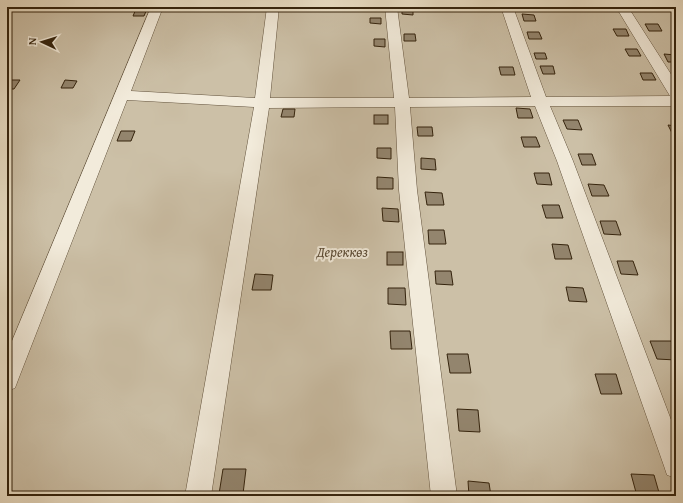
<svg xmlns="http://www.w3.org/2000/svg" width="683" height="503" font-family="'Gentium Book Plus',serif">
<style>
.green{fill:#ccc0a7;stroke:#80725a}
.building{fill:#93856e;stroke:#34230d}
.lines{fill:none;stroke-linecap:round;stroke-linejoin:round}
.street-casing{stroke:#62523c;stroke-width:1}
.street{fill:#f2ebdb;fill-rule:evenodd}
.labels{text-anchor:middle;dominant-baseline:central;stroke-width:4;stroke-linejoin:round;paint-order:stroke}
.park-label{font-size:14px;font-style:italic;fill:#5a4a34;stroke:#f2ebdb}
</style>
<rect width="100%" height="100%" fill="#ebe0c7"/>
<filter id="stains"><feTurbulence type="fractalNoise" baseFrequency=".005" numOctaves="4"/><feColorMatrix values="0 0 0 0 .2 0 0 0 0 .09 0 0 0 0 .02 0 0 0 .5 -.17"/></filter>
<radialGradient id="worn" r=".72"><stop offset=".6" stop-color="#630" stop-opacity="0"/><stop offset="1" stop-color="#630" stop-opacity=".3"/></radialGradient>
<!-- green -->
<rect class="green" x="7" y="7" width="669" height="489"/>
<!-- building -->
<g class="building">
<polygon points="136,9 147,9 144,16 133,16"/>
<polygon points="402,9 413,9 413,15 402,14"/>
<polygon points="522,14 534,15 536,21 524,21"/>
<polygon points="370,18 381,18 381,24 370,23"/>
<polygon points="645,24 658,24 662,31 649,31"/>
<polygon points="613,29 626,29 629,36 617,36"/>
<polygon points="527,32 539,32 542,39 529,39"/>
<polygon points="404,34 415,34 416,41 404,41"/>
<polygon points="374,39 385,39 385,47 374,46"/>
<polygon points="625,49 637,49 641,56 629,56"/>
<polygon points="534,53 545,53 547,59 536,59"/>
<polygon points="664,54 676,55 676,62 668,62"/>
<polygon points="540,66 553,66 555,74 543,74"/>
<polygon points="499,67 513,67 515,75 501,75"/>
<polygon points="640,73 652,73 656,80 643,80"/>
<polygon points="8,80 20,80 14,89 7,89"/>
<polygon points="65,80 77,81 73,88 61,88"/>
<polygon points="516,108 530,109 533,118 518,118"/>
<polygon points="283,109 295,109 294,117 281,117"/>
<rect x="374" y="115" width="14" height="9"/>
<polygon points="563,120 578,120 582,130 567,129"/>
<polygon points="668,125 676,126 676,135 673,135"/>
<polygon points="417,127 432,127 433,136 418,136"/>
<polygon points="121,131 135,131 131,141 117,141"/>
<polygon points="521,137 536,137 540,147 524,147"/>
<polygon points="377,148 391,148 391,159 377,158"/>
<polygon points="578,154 592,154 596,165 582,165"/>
<polygon points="421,158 435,159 436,170 421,169"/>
<polygon points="534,173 549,173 552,185 537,184"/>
<polygon points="377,177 393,178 393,189 377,189"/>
<polygon points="588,184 604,185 609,196 592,196"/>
<polygon points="425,192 442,193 444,205 427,205"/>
<polygon points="542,205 559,205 563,218 546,218"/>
<polygon points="382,208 398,209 399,222 383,221"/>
<polygon points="600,221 616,221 621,235 604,234"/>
<polygon points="428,230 444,230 446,244 429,244"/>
<polygon points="552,244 568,245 572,259 555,259"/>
<rect x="387" y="252" width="16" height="13"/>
<polygon points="617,261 633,261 638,275 621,274"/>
<polygon points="435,271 451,271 453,285 436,284"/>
<polygon points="255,274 273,275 271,290 252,290"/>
<polygon points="566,287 583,288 587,302 569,301"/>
<polygon points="388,288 405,288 406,305 388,304"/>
<polygon points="390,331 410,331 412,349 391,349"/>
<polygon points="650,341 671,341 676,354 676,360 657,359"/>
<polygon points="447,354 468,354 471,373 450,373"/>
<polygon points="595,374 616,374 622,394 601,394"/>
<polygon points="457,409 478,410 480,432 459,431"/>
<polygon points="223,469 246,469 243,494 219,494"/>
<polygon points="631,474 654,475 660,496 637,496"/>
<polygon points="468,481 489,483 491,496 469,496"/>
</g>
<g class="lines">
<defs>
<polygon id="street" points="151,7 163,7 131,91 255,98 267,7 279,7 270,98 394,98 385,7 397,7 409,98 531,97 501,7 513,7 546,97 670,96 616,7 628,7 676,82 676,106 550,106 573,161 676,433 676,478 667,475 664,466 557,161 535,106 410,107 417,190 457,496 431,496 399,190 395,107 269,108 211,496 185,496 254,107 127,100 18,380 15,388 7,391 7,353"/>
</defs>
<!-- street casing -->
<use href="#street" class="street-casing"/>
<!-- street -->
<use href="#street" class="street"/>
</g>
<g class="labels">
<!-- park labels -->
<g class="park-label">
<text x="342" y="252">Дереккөз</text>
</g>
</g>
<!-- margin -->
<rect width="683" height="503" fill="none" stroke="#ebe0c7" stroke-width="24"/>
<rect x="8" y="8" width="667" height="487" fill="none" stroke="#34230d" stroke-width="2"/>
<rect x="12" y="12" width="659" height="479" fill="none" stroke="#34230d"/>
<!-- north arrow -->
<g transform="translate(42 42) rotate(274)" stroke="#f2ebdb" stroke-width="3" paint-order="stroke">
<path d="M0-3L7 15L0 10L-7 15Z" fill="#34230d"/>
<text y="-6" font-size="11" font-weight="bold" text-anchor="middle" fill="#34230d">N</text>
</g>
<rect width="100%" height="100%" filter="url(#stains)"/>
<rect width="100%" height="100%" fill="url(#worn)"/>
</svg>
